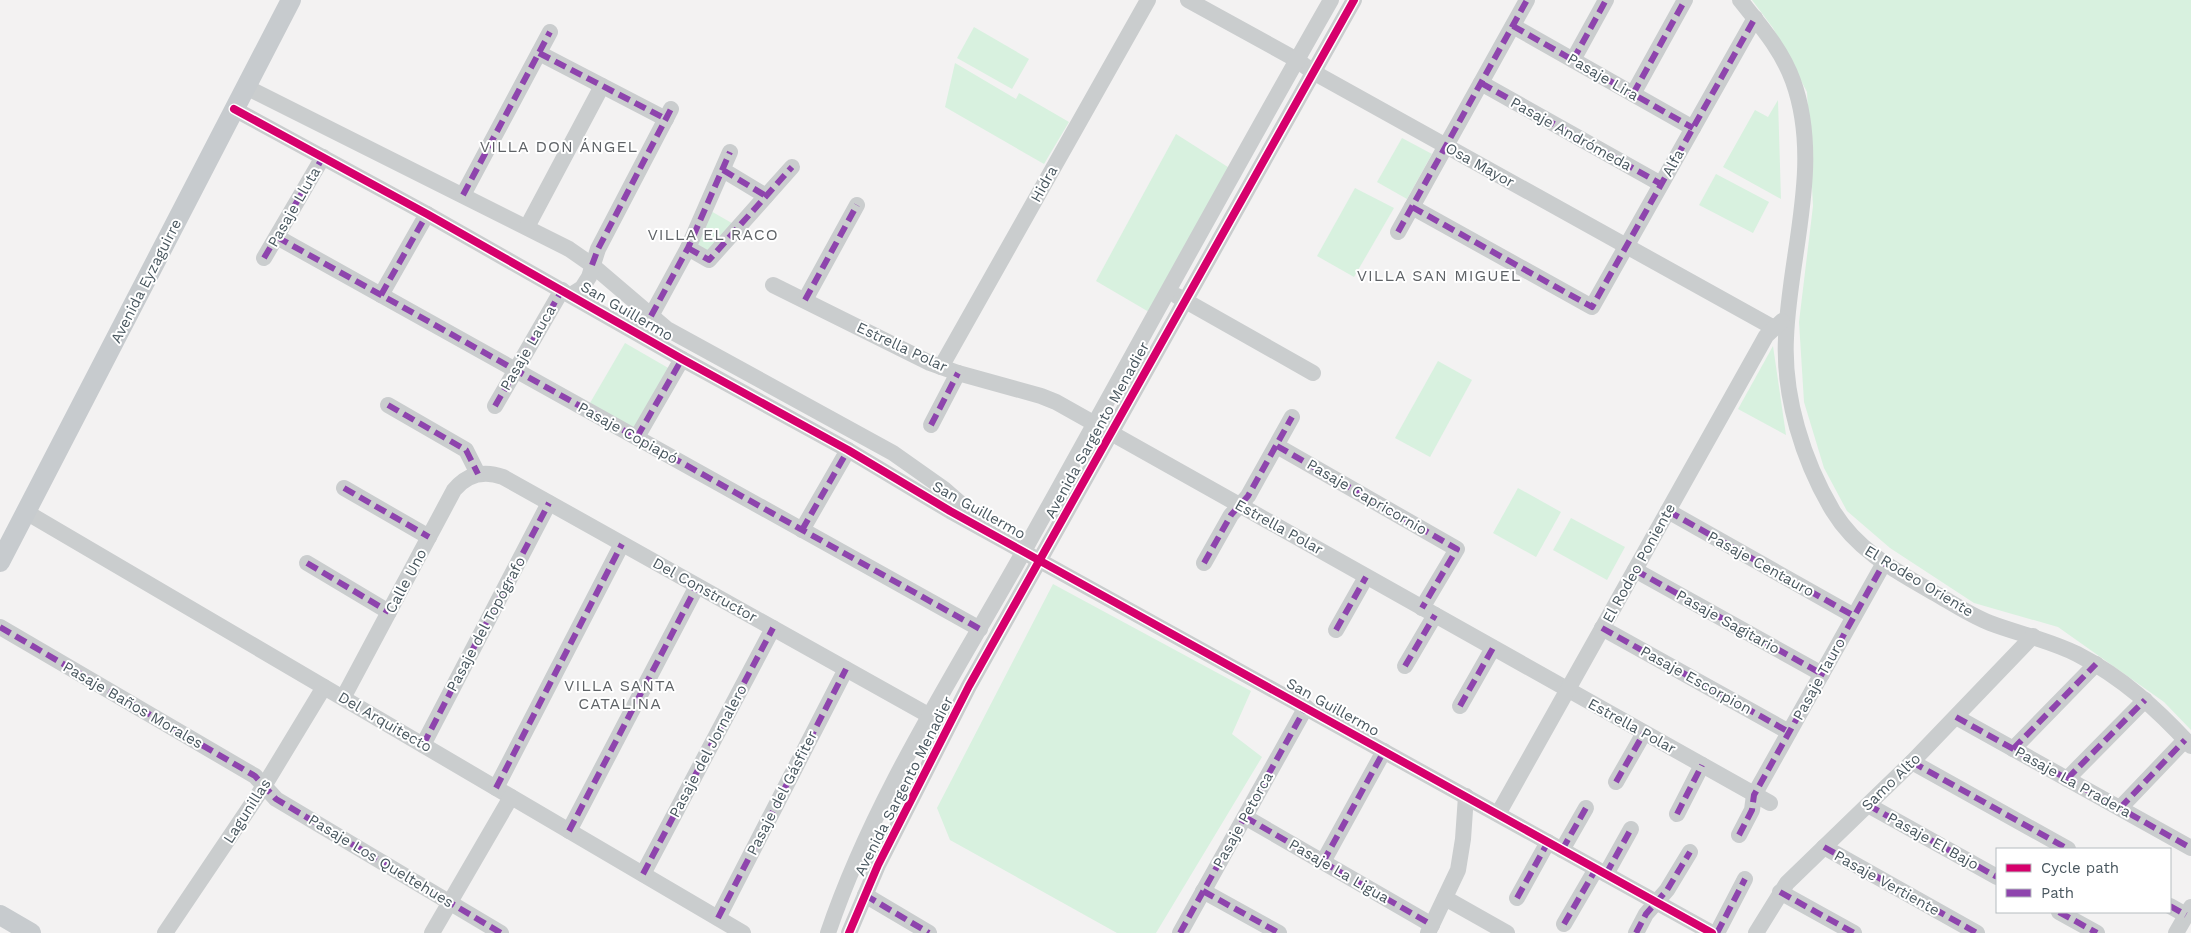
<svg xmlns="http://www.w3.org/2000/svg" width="2191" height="933" font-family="'Work Sans',sans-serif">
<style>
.green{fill:#d8f1df}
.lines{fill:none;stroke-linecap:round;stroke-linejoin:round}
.minor{stroke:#cacdce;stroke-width:16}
.major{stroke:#c7cbce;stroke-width:20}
.quiet{stroke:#8e44ad;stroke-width:6;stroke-dasharray:12 6;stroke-linecap:butt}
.cycleway-casing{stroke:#fff;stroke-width:11}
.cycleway{stroke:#d6006c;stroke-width:8}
.labels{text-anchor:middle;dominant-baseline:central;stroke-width:4;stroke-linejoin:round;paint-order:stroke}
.street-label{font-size:15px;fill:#49575f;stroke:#fff}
.neighbourhood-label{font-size:16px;letter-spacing:1px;fill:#5e6266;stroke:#fff}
</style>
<rect width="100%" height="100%" fill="#f3f2f2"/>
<!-- green -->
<g class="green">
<polygon points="1752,0 2191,0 2191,730 2164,702 2058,627 1974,603 1890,548 1847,511 1824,468 1804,402 1799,322 1813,206 1807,92 1773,28"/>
<polygon points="974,27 1029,59 1012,89 957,58"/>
<polygon points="955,63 1016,99 1019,93 1069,122 1044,164 945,107"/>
<polygon points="1778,100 1781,199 1723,167 1755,110 1768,117"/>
<polygon points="1176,134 1231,169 1149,312 1096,281"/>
<polygon points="1402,138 1432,154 1407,199 1377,182"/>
<polygon points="1716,174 1769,202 1753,233 1699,205"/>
<polygon points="1355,188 1394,208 1354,277 1317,256"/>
<polygon points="709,210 737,226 710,256 692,245"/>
<polygon points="625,343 670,369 634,429 590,403"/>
<polygon points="1773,346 1786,435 1738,409"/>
<polygon points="1438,361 1472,380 1430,457 1395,438"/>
<polygon points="1518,488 1561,512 1536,557 1493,533"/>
<polygon points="1571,518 1625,547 1607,580 1553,550"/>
<polygon points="1053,584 1251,691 1232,734 1262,757 1156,933 1117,933 950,840 937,808"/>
</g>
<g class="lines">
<!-- minor -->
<g class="minor">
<polyline points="1188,0 1297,60 1313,72 1774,328"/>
<path d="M 1740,0 C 1760,25 1782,50 1793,81 C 1823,164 1789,254 1786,338 C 1783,396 1803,461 1833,511 C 1858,552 1898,572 1938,595 C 1955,605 1972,616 1990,623 C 2019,634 2049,640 2077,654 C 2122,677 2158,710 2191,746"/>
<polyline points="1513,26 1693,128"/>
<polyline points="539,53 666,119"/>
<polyline points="1573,60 1606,0"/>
<polyline points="1481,83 1661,184"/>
<polyline points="246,87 569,249 592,265 667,329 893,453 944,489 976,517"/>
<polyline points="1633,94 1685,0"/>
<polyline points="234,109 427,214 682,359 848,450 950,511 1712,933"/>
<polyline points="723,170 766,196"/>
<polyline points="463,195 550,32"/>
<polyline points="1412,207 1592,307 1755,18"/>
<polyline points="527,227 602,86"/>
<polyline points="1398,232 1527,0"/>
<polyline points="277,237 980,629"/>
<polyline points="688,248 709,260 792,167"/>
<polyline points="264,258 323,157"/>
<polyline points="773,285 930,363 958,373 1041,396 1056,402 1770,803"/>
<polyline points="381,295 427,214"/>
<polyline points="571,295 582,288 589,277 598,249 671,109"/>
<polyline points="1177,296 1313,373"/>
<polyline points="805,300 857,205"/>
<polyline points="651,316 688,248 730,152"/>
<polyline points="941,367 1148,0"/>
<polyline points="388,405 466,450 478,474"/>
<polyline points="495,406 562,290"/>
<polyline points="931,425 958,373"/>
<polyline points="637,437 682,359"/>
<polyline points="1277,446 1457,549 1422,608"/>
<polyline points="344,488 429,537"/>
<polyline points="1668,511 1854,616"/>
<polyline points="26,512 743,933"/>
<polyline points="802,530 848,450"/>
<polyline points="307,563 389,612"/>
<polyline points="1204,563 1231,515 1248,496 1292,417"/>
<polyline points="1635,570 1822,674"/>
<polyline points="0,627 255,776 276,799 501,933"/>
<polyline points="1602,628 1789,732"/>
<polyline points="1336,630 1366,577"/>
<polyline points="1405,666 1435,615"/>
<path d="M 343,698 L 454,490 C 467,474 484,470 503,477 L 930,716"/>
<polyline points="1460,706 1493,648"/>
<polyline points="1956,717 2191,848"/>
<polyline points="423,745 549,503"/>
<polyline points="2013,749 2096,664"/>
<polyline points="1912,762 2068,849"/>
<polyline points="2067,779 2145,700"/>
<polyline points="1616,782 1644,733"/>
<polyline points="496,788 622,544"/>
<polyline points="1868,805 1997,877"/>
<polyline points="2120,808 2185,740"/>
<polyline points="1498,814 1761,345 1766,336 1782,321"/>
<polyline points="1677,814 1702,765"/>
<polyline points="1245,817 1432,925"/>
<polyline points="569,831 697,586"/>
<polyline points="1739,835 1752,810 1754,795 1884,563"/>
<polyline points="1824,847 1977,933"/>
<polyline points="1562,850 1586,808"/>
<polyline points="1323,862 1384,751"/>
<polyline points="643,874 773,628"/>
<polyline points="1606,874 1631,829"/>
<polyline points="1203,891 1279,933"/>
<polyline points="1780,892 1854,933"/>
<polyline points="865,895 929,933"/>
<polyline points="1445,898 1507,933"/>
<polyline points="1517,898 1548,842"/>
<polyline points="2170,906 2186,915"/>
<polyline points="2059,912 2097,933"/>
<polyline points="718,918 846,669"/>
<polyline points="1564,924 1596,869"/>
<polyline points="165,933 264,786 324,687"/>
<polyline points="432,933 511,797"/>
<path d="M 828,933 C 874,797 955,674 1025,549 C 1127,366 1227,182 1331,0"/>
<polyline points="849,933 878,865 969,686 1354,0"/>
<polyline points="1180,933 1306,707"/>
<polyline points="1428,933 1458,870 1463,839 1466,796"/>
<polyline points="1636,933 1646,914 1667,890 1690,852"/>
<polyline points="1717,933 1745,879"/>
<polyline points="1756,933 1787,883 1912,762 2033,636"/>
<polyline points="2176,933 2191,907"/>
</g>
<!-- major -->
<g class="major">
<polyline points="0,562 291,0"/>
<polyline points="0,915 31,933"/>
</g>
<!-- quiet -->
<g class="quiet">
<polyline points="1513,26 1693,128"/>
<polyline points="539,53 666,119"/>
<polyline points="1573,60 1606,0"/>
<polyline points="1481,83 1661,184"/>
<polyline points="1633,94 1685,0"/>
<polyline points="723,170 766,196"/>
<polyline points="463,195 550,32"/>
<polyline points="1412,207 1592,307 1755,18"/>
<polyline points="1398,232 1527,0"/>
<polyline points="277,237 980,629"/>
<polyline points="688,248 709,260 792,167"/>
<polyline points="264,258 323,157"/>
<polyline points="592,265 598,249 671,109"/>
<polyline points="381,295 427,214"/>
<polyline points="805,300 857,205"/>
<polyline points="651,316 688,248 730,152"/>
<polyline points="388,405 466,450 478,474"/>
<polyline points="495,406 562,290"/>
<polyline points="931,425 958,373"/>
<polyline points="637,437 682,359"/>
<polyline points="1277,446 1457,549 1422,608"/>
<polyline points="344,488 429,537"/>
<polyline points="1668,511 1854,616"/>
<polyline points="802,530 848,450"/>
<polyline points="307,563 389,612"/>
<polyline points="1204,563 1231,515 1248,496 1292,417"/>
<polyline points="1635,570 1822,674"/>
<polyline points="0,627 255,776 276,799 501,933"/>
<polyline points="1602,628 1789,732"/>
<polyline points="1336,630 1366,577"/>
<polyline points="1405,666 1435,615"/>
<polyline points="1460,706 1493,648"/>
<polyline points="1956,717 2191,848"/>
<polyline points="423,745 549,503"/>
<polyline points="2013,749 2096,664"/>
<polyline points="1912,762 2068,849"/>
<polyline points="2067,779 2145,700"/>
<polyline points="1616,782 1644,733"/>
<polyline points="496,788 622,544"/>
<polyline points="1868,805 1997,877"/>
<polyline points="2120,808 2185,740"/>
<polyline points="1677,814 1702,765"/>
<polyline points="1245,817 1432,925"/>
<polyline points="569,831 697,586"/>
<polyline points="1739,835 1752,810 1754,795 1884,563"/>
<polyline points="1824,847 1977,933"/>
<polyline points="1562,850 1586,808"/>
<polyline points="1323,862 1384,751"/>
<polyline points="643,874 773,628"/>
<polyline points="1606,874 1631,829"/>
<polyline points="1203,891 1279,933"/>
<polyline points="1780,892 1854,933"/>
<polyline points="865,895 929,933"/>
<polyline points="1517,898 1548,842"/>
<polyline points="2170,906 2186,915"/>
<polyline points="2059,912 2097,933"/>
<polyline points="718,918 846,669"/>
<polyline points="1564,924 1596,869"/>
<polyline points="1180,933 1306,707"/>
<polyline points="1636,933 1646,914 1667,890 1690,852"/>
<polyline points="1717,933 1745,879"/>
</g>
<defs>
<g id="cycleway">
<polyline points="234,109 427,214 682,359 848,450 950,511 1712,933"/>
<polyline points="849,933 878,865 969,686 1354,0"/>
</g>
</defs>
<!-- cycleway casing -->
<use href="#cycleway" class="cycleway-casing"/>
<!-- cycleway -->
<use href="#cycleway" class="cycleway"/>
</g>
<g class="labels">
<!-- street labels -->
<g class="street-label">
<text transform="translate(1603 77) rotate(30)">Pasaje Lira</text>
<text transform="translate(1571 134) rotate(29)">Pasaje Andrómeda</text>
<text transform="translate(1673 163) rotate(-61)">Alfa</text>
<text transform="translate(1480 165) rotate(29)">Osa Mayor</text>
<text transform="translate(1044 184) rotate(-61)">Hidra</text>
<text transform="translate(294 207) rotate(-60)">Pasaje Lluta</text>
<text transform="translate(146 281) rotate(-63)">Avenida Eyzaguirre</text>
<text transform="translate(627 311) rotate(30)">San Guillermo</text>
<text transform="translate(902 347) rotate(25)">Estrella Polar</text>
<text transform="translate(528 348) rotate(-60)">Pasaje Lauca</text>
<text transform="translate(1097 430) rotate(-61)">Avenida Sargento Menadier</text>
<text transform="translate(628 433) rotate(29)">Pasaje Copiapó</text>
<text transform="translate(1367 497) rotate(30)">Pasaje Capricornio</text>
<text transform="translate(979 510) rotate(29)">San Guillermo</text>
<text transform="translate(1279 527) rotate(29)">Estrella Polar</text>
<text transform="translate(1639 563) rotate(-61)">El Rodeo Poniente</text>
<text transform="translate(1761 564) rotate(29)">Pasaje Centauro</text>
<text transform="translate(406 581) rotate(-62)">Calle Uno</text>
<text transform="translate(1919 581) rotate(31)">El Rodeo Oriente</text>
<text transform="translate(705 590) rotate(29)">Del Constructor</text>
<text transform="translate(1728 622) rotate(29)">Pasaje Sagitario</text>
<text transform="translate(486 624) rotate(-62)">Pasaje del Topógrafo</text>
<text transform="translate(1819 679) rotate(-61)">Pasaje Tauro</text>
<text transform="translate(1696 680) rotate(29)">Pasaje Escorpion</text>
<text transform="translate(133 705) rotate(30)">Pasaje Baños Morales</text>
<text transform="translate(1333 707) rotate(29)">San Guillermo</text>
<text transform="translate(385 722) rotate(30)">Del Arquitecto</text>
<text transform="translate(1632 726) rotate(29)">Estrella Polar</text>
<text transform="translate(708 751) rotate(-62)">Pasaje del Jornalero</text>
<text transform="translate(1891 782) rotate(-44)">Samo Alto</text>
<text transform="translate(2073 782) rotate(29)">Pasaje La Pradera</text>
<text transform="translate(904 786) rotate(-63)">Avenida Sargento Menadier</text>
<text transform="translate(782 793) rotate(-63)">Pasaje del Gásfiter</text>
<text transform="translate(247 811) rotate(-57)">Lagunillas</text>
<text transform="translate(1243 820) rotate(-61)">Pasaje Petorca</text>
<text transform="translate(1933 841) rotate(29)">Pasaje El Bajo</text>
<text transform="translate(381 861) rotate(31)">Pasaje Los Queltehues</text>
<text transform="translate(1339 871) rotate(30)">Pasaje La Ligua</text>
<text transform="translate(1887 883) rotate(29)">Pasaje Vertiente</text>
</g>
<!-- neighbourhood labels -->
<g class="neighbourhood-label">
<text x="559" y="146">VILLA DON ÁNGEL</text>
<text x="713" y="234">VILLA EL RACO</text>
<text x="1439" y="275">VILLA SAN MIGUEL</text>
<text x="620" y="685">VILLA SANTA<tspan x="620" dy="18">CATALINA</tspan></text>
</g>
</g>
<!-- legend -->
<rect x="1996" y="848" width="175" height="65" fill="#ffffff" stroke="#b6bcbf"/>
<rect x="2006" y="864" width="25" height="8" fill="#d6006c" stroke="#b6bcbf"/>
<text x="2041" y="873" font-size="15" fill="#49575f">Cycle path</text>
<rect x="2006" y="889" width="25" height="8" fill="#8e44ad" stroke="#b6bcbf"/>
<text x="2041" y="898" font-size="15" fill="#49575f">Path</text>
</svg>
